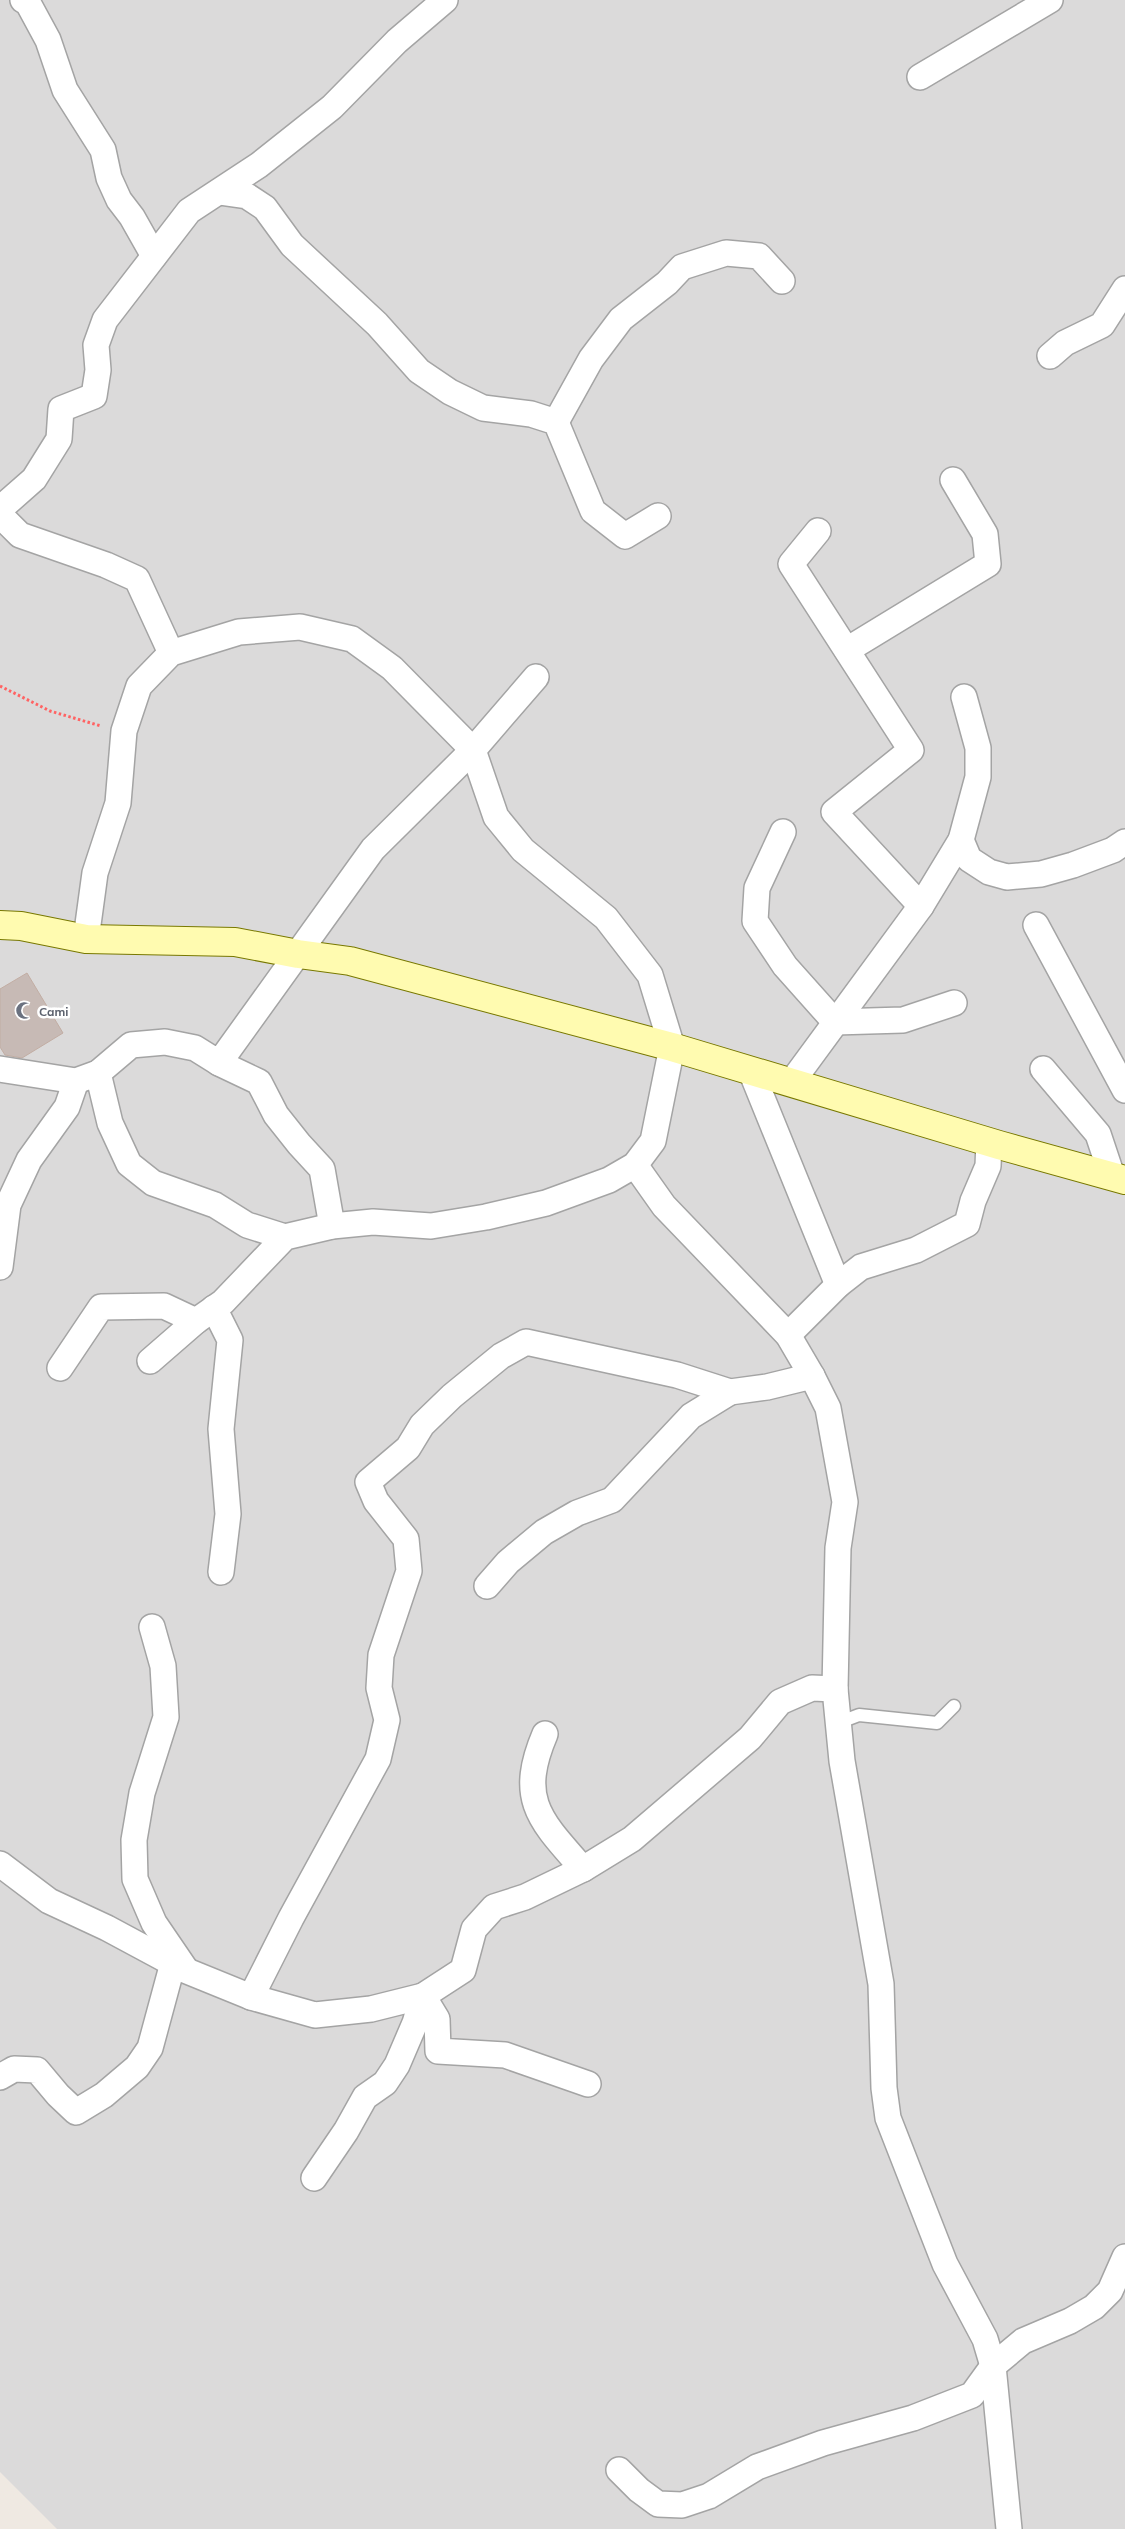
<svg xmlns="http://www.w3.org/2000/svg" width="1125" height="2529" font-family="Mulish,sans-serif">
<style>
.residential{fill:#dbdada}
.building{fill:#c7bab5;stroke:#c2ada3}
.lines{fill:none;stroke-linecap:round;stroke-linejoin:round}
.lane-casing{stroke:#a4a4a4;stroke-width:15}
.street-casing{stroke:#a4a4a4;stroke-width:28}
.secondary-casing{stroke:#787800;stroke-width:30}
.path{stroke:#ff6363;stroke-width:3;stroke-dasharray:2.5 2.5;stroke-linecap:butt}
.lane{stroke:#fff;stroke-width:12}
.street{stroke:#fff;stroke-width:25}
.secondary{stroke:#fffbb0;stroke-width:28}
.labels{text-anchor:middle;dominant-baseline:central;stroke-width:5;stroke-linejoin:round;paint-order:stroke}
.worship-label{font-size:12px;font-weight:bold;fill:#5b616d;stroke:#fff;text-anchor:start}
</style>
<rect width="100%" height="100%" fill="#efe9e2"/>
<!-- residential -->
<polygon class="residential" points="0,0 1125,0 1125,2529 57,2529 0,2472"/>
<!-- building -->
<polygon class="building" points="27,973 63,1033 22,1058 5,1055 0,1047 0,989"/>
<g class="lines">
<defs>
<polyline id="lane" points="838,1723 859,1715 937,1723 954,1706"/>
<g id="street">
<polyline points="23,0 28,3 48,40 65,90 103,150 109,178 119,200 132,217 154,256"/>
<polyline points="920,77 1050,0"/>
<polyline points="219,192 247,196 265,208 292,245 377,324 419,371 450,392 483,408 531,414 556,422 593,511 625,536 658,516"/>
<polyline points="1050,356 1065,343 1102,325 1125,289"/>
<polyline points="556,422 591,359 621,319 667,283 682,267 726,253 759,256 782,281"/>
<polyline points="0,509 34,479 59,439 61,409 94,396 98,370 96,345 105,320 189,211 259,165 332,107 397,41 445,0"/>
<polyline points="0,515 20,535 106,565 137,579 171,653"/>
<polyline points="818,531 791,564 911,750 834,812 921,906"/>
<polyline points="847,650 988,564 985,534 953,480"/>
<polyline points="783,832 757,888 755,921 785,966 835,1022 903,1020 954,1003"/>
<polyline points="961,840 969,859 989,872 1007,877 1041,874 1073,865 1113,850 1125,842"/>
<polyline points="1036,925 1125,1090"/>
<polyline points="86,939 95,873 118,803 124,731 139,686 171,653 239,632 300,627 352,639 392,668 473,750 496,817 523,850 606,918 650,975 672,1047 653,1141 635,1165 609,1180 546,1203 486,1217 431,1226 373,1222 332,1226 285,1237 223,1302 196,1321 150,1361"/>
<polyline points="219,1063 259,1082 276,1115 299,1144 322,1169 332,1226"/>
<polyline points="0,1069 76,1081 98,1073 131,1045 165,1042 195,1048 219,1063 373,849 473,750 536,677"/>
<polyline points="1043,1069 1098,1134 1112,1176"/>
<polyline points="751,1071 838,1285"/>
<polyline points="98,1073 110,1123 129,1164 153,1183 215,1205 247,1225 285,1237"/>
<polyline points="791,1083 921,906 961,840 978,777 978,748 964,697"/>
<polyline points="635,1165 664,1206 788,1335 812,1376 828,1408 845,1502 838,1548 835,1689 842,1761 881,1984 884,2088 888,2118 945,2264 985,2339 993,2366 1009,2529"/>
<polyline points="0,1267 8,1205 29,1160 67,1107 76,1081"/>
<polyline points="214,1308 230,1340 221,1429 228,1514 221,1572"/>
<polyline points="788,1335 838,1285 861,1267 916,1250 967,1224 973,1201 988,1166 989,1142"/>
<polyline points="60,1368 101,1307 164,1306 196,1321"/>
<polyline points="487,1586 508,1562 544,1532 577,1513 612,1500 691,1416 730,1392"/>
<polyline points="152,1627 163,1666 166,1717 142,1793 134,1840 135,1879 154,1923 184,1967"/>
<path d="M 545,1734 C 517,1800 540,1820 583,1869"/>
<polyline points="0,1864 49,1901 107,1928 187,1971 251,1997 315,2015 371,2009 423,1996 463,1970 474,1929 494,1907 525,1897 583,1869 632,1839 750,1738 780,1702 812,1688 835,1689"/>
<polyline points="423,1996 437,2019 438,2051 505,2055 588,2084"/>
<polyline points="251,1997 291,1918 378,1759 387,1720 379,1688 381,1655 409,1571 406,1539 376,1501 368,1482 408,1448 422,1425 452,1396 501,1356 526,1342 677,1375 730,1392 767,1387 812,1376"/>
<polyline points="0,2077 14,2069 37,2070 58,2095 76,2112 104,2095 137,2067 150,2048 173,1963"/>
<polyline points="314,2178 346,2131 365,2097 385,2083 397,2065 415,2023 423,1996"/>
<polyline points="619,2470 639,2490 658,2504 682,2505 709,2496 757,2467 823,2443 913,2418 972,2395 993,2366 1023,2341 1070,2321 1094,2307 1110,2291 1125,2257"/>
</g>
<polyline id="secondary" points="0,925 21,926 86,939 235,942 298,954 350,961 672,1047 999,1145 1125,1180"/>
</defs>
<!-- lane casing -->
<use href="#lane" class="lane-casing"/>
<!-- street casing -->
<use href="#street" class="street-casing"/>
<!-- secondary casing -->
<use href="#secondary" class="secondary-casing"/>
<!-- path -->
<polyline class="path" points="0,686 50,711 101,726"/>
<!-- lane -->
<use href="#lane" class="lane"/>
<!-- street -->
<use href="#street" class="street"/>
<!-- secondary -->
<use href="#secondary" class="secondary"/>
</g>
<!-- icons -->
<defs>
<symbol id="mosque-bare" viewBox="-9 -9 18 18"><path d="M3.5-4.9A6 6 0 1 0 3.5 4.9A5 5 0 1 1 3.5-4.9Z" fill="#6b7280" stroke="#fff" stroke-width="2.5" paint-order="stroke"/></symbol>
</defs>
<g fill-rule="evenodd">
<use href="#mosque-bare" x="12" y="998" width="25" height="25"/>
</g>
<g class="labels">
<!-- worship labels -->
<g class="worship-label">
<text x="39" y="1011">Cami</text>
</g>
</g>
</svg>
